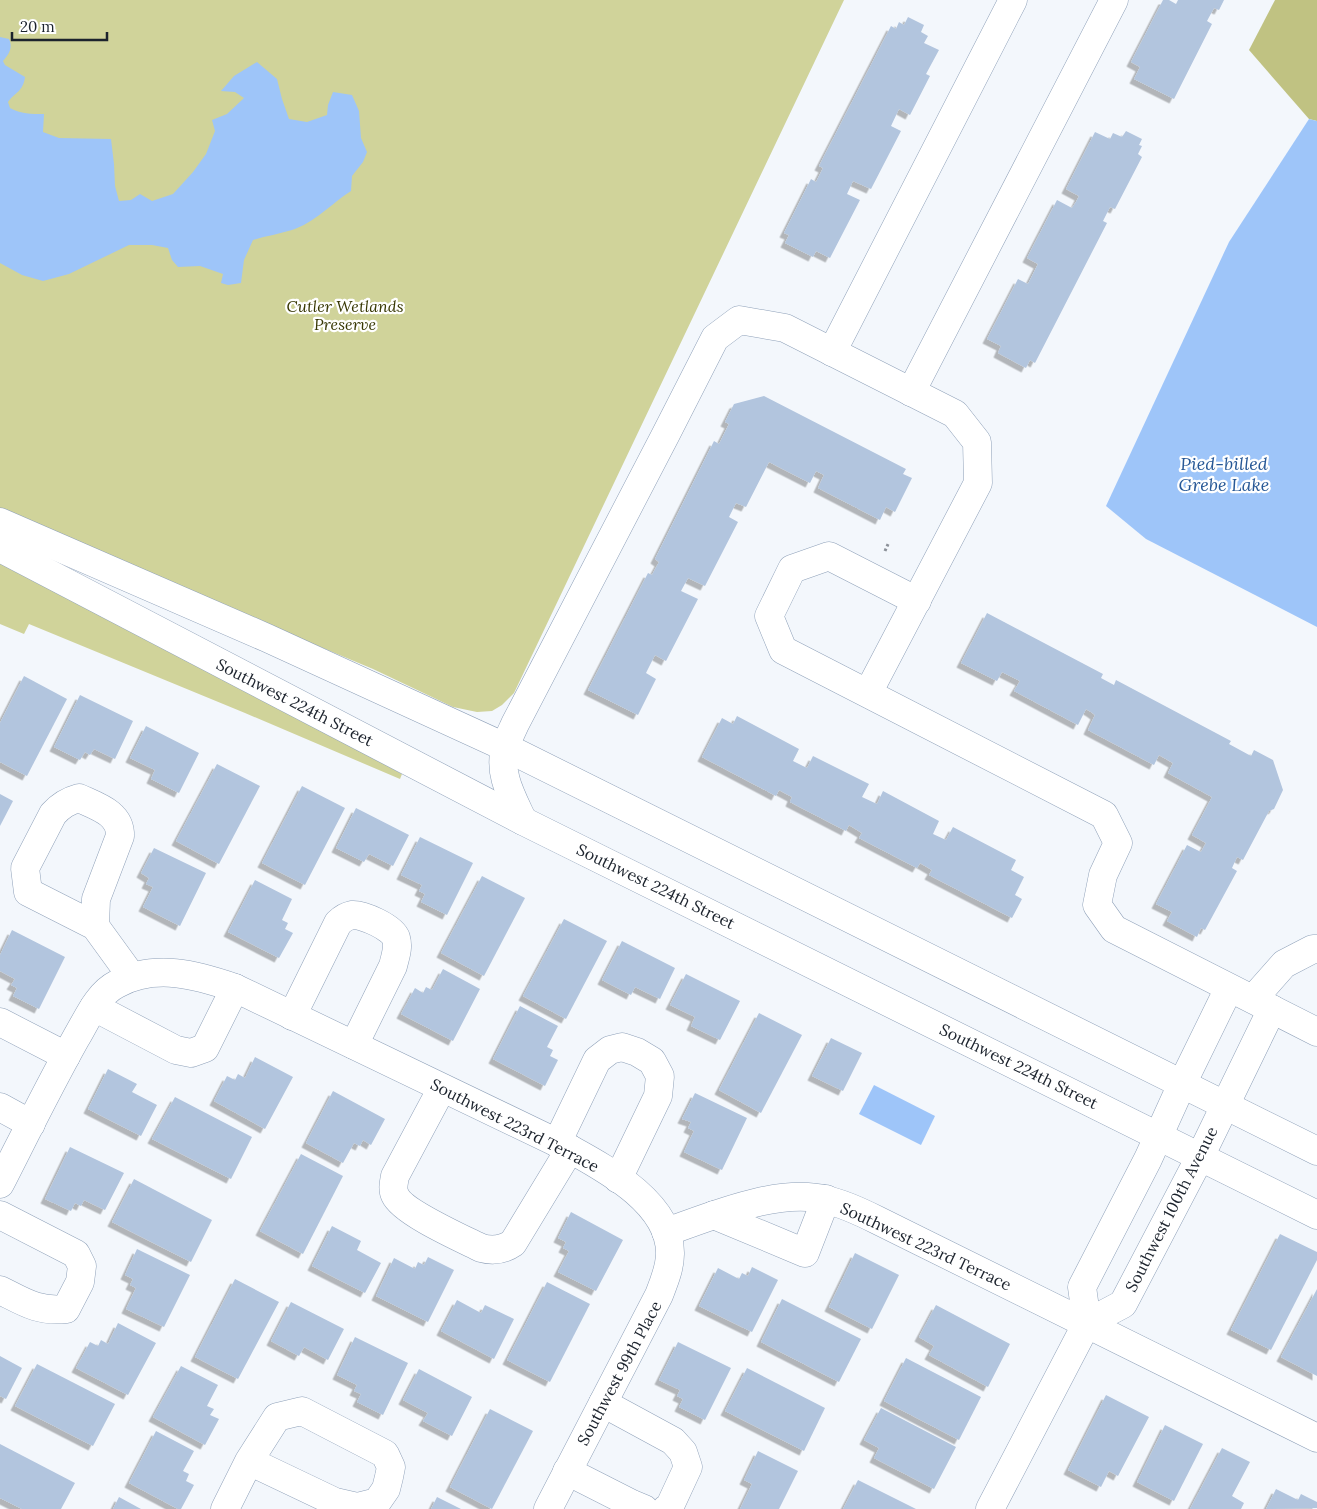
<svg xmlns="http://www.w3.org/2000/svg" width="1317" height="1509" font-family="Lora,serif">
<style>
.green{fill:#d0d39a}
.forest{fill:#c0c282}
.water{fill:#9ec5f9}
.building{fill:#b2c5de;filter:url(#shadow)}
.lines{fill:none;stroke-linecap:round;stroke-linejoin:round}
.minor-casing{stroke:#8fa1b9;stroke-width:29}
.path{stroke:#8c9199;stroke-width:3;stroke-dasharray:2.5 2.5;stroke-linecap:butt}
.minor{stroke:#fff;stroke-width:28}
.labels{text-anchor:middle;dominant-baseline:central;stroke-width:4.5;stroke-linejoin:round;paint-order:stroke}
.park-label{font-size:16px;font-style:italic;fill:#373703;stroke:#fff}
.street-label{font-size:16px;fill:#1c232d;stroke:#fff}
.water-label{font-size:18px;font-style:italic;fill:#275896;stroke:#fff}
</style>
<defs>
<filter id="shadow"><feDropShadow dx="-4.5" dy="4.5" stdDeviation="0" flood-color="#0004"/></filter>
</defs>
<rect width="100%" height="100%" fill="#f3f7fc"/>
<!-- green -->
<g class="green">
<polygon points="0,0 844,0 514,693 502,705 492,711 477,712 453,707 373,669 0,513"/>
<polygon points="0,557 191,656 402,774 400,779 245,713 29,624 24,634 0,624"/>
</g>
<!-- forest -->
<polygon class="forest" points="1275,0 1317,0 1317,121 1309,119 1249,50"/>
<!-- water -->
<g class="water">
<path d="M 0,37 L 9,39 C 13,48 9,54 3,61 L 5,65 L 25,77 C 23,92 15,92 8,102 L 10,108 C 21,114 31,114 44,114 L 43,132 L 59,138 L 111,139 L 114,164 L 115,186 L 119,201 L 131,200 L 140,194 L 152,201 L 173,194 L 193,172 L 206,154 L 215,131 L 212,120 L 227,114 L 244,98 L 235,92 L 221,91 L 234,76 L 257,62 L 277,79 L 282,99 L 289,119 L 307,122 L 327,115 L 328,105 L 333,92 L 352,95 L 359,111 L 361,138 L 367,152 L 363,162 L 352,176 L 351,191 C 331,204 314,223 292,230 C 279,234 266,236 253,240 L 244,260 L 241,283 L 228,285 L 221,283 L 223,274 L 200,266 L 178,267 L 172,260 L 168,248 L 152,245 L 129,245 L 69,274 L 43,281 L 22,275 L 0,263 Z"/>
<polygon points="1309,119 1317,121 1317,627 1146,539 1106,506 1229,242"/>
<polygon points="874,1085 935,1116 921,1145 859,1114"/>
</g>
<!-- building -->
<g class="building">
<polygon points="1163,0 1169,0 1176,4 1178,0 1224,0 1219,10 1214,8 1207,21 1212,24 1174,99 1134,79 1140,67 1131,62"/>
<polygon points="908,17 924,25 921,32 928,36 924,43 939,50 926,74 930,76 910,115 899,109 891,126 901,131 871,189 853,181 847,194 860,200 830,258 816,251 813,257 785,243 789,235 784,233 811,179 816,182 823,168 819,166 891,26 896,29 899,22 904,25"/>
<polygon points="1126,131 1142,139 1139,145 1142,146 1138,154 1142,157 1115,209 1110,207 1103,221 1107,223 1035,363 1030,360 1026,368 998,353 1001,346 987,339 1018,279 1028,284 1038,264 1027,258 1057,200 1072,208 1076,202 1079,196 1066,189 1095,132 1110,139 1113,133 1122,137"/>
<polygon points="764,396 906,469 903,474 912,478 895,512 886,507 880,520 818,488 824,475 816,471 810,483 769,462 746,507 736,503 729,517 738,522 705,586 688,578 681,591 698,599 666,661 655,655 646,673 656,679 638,715 588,690 648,573 652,575 659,562 655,559 714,441 719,444 729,424 725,422 734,404"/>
<polygon points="987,613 1103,674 1101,678 1114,685 1116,680 1231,741 1229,744 1251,756 1254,750 1273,760 1283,790 1274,809 1269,811 1243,860 1237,857 1232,868 1237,871 1205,930 1201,928 1197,937 1167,921 1172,912 1156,904 1187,845 1201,852 1206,843 1192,835 1212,797 1168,773 1173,763 1159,755 1154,765 1088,730 1095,715 1091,712 1086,709 1078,725 1014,691 1020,681 1002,672 997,681 961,663"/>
<polygon points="24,676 67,699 27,776 0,762 0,723"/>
<polygon points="80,695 133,721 115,759 94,749 90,755 85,752 80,760 54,747"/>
<polygon points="737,716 799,749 793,761 807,768 813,756 869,784 862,797 877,804 883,791 939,821 933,834 946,840 953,827 1016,860 1011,870 1024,877 1015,895 1022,899 1012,918 929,875 932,870 920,863 917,868 859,838 862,833 849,825 846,831 790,802 792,797 779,790 776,796 702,757 722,718 733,724"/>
<polygon points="146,726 199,753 179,793 151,779 155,770 130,758"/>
<polygon points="217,764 260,786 219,864 176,841"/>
<polygon points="302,786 345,808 305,885 262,863"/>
<polygon points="0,794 13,801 0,826"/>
<polygon points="356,808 409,835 393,866 369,854 364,862 336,848"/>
<polygon points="420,837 473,863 447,915 421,902 425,894 419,891 422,885 401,875"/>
<polygon points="154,848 206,873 180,926 143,907 153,887 146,884 149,878 141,873"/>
<polygon points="482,876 525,898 484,976 441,953"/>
<polygon points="255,880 292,899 282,920 288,923 285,929 293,933 279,958 228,932"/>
<polygon points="564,919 607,941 566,1019 523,996"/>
<polygon points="12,930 65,957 39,1009 13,996 17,988 11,985 15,979 0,971 0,955"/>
<polygon points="622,941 675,968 660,999 635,987 631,995 602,980"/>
<polygon points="443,969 480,989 453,1041 401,1014 415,988 423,993 426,987 432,990"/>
<polygon points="686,974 740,1001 720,1040 691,1026 695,1017 670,1005"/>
<polygon points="520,1006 558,1026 547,1047 553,1050 550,1056 558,1060 545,1086 493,1059"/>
<polygon points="759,1013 802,1035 761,1113 719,1090"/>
<polygon points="831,1038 862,1053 843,1091 812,1076"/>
<polygon points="255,1057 293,1077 265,1129 214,1101 227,1076 235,1080 238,1074 245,1078"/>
<polygon points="108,1069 137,1084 132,1092 157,1105 141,1136 88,1109"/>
<polygon points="333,1091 385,1119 371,1145 363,1140 360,1146 354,1143 343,1163 306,1143"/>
<polygon points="695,1093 747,1118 722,1170 684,1152 694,1131 688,1128 691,1122 682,1119"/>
<polygon points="175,1097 252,1137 231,1179 152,1139"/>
<polygon points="70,1147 124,1173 105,1210 84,1200 81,1206 75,1203 71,1211 45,1199"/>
<polygon points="301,1154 343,1176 303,1254 260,1231"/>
<polygon points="134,1179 212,1220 191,1262 112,1222"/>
<polygon points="571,1212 623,1240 596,1291 558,1272 569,1251 563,1248 566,1242 558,1238"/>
<polygon points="332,1226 361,1241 357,1250 381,1263 365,1293 312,1266"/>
<polygon points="1280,1234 1317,1252 1317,1260 1271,1350 1231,1330"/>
<polygon points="137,1249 190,1275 164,1327 126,1309 136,1288 130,1285 133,1279 125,1275"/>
<polygon points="855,1253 899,1275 872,1329 829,1307"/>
<polygon points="428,1257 454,1270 428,1322 376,1296 394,1258 415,1269 418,1262 424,1265"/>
<polygon points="752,1267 778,1280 752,1332 699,1306 718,1268 739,1279 742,1273 748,1276"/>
<polygon points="235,1279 279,1302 238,1379 195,1357"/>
<polygon points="547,1282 590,1304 550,1382 507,1360"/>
<polygon points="1317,1289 1317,1376 1281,1357"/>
<polygon points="782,1299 861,1339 839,1382 761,1342"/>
<polygon points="457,1300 481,1313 485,1305 514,1319 494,1359 441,1331"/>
<polygon points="291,1302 344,1329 328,1360 304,1347 299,1356 271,1341"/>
<polygon points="936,1305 1010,1344 988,1387 929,1355 934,1346 919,1337"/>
<polygon points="118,1323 156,1343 128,1395 76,1368 90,1342 98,1346 101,1340 108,1344"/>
<polygon points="355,1337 408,1363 383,1415 357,1402 361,1394 354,1391 357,1385 337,1375"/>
<polygon points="678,1342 731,1368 705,1420 679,1407 683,1399 677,1396 680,1390 659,1380"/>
<polygon points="0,1356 22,1368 6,1399 0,1396"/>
<polygon points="906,1358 981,1397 959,1440 884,1401"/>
<polygon points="37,1364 115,1404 93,1446 15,1406"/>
<polygon points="181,1366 218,1385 207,1406 214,1409 210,1415 219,1419 205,1445 153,1417"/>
<polygon points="747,1368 825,1408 804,1451 725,1411"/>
<polygon points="419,1369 472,1397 452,1436 423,1421 428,1413 403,1400"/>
<polygon points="1106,1395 1149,1417 1118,1476 1109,1471 1101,1487 1068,1470"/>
<polygon points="881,1408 956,1447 934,1489 874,1458 879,1448 864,1440"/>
<polygon points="490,1409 533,1431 492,1509 450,1487"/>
<polygon points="1165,1425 1203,1444 1174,1501 1137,1482"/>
<polygon points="156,1431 194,1451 183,1471 189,1474 186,1481 194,1485 181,1509 178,1509 129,1483"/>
<polygon points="0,1444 75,1483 61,1509 22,1509 0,1498"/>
<polygon points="1222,1448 1250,1462 1232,1496 1244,1503 1241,1509 1190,1509"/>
<polygon points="758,1451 798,1471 779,1509 740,1509 752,1484 744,1480"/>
<polygon points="858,1480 916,1509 843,1509"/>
<polygon points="1276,1489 1298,1500 1301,1494 1317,1502 1317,1508 1266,1509"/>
<polygon points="119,1497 141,1509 113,1509"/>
<polygon points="437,1497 461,1509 431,1509"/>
</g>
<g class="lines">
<defs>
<g id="minor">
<polyline points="832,352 1013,0"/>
<polyline points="911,392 1114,0"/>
<polyline points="0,522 267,638 505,747 1317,1151"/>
<polyline points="0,548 523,821 1317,1215"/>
<polyline points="917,601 829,556 792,569 769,616 783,650 1104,815 1118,843 1103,875 1097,905 1114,929 1317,1032"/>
<path d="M 523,821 C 512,797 497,772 506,746 C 508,738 512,731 515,724 L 666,434 L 715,338 L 739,320 L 785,328 L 955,414 L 977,442 L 978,483 L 868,693"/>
<path d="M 95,926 L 96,899 L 120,836 C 121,813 96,806 79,798 C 68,801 61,805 53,814 L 25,868 L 28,892 L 95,926 L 132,977"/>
<polyline points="1253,999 1284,964 1313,949 1317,949"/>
<polyline points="94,1007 176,1050 191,1053 205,1048 235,988"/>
<path d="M 292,1016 L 338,923 C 342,919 347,916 352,915 C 363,914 393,928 396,938 C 399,948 395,957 393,966 L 354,1045"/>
<polyline points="0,1022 66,1056"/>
<path d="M 442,1088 L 395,1176 C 394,1182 392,1189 395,1195 C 402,1212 463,1239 481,1248 C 492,1251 503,1250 513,1243 L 570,1149"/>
<polyline points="0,1107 31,1124"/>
<polyline points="557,1143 597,1060 610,1050 622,1047 637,1052 652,1061 660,1076 658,1096 618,1179"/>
<path d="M 0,1184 C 25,1135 49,1086 76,1038 C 87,1020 97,994 117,984 C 155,963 197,975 235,988 L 570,1149 C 608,1170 671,1204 670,1254 C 670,1268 664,1282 659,1295 L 548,1509"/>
<path d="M 0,1215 L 76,1254 L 82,1266 L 80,1282 L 66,1309 C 38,1312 24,1302 0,1290"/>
<polyline points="714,1215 805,1253 826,1199"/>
<path d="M 666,1232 C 712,1216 779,1187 827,1200 C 844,1204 861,1212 877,1220 L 1317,1438"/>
<polyline points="1087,1323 1123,1304 1200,1157 1272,1009"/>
<polyline points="603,1403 673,1441 683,1452 688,1467 669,1508 666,1509"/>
<polyline points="567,1471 632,1504 644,1509"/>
<polyline points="225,1509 249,1461 277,1417 302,1411 385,1454 391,1467 389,1477 386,1489 377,1502 357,1507 335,1502 249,1461"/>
<polyline points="990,1509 1087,1323 1082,1287 1148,1159 1182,1084 1229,988"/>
</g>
</defs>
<!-- minor casing -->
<use href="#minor" class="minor-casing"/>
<!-- path -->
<polyline class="path" points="885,551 889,542"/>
<!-- minor -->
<use href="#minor" class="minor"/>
</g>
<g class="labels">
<!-- park labels -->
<g class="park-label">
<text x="345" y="306">Cutler Wetlands<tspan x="345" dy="18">Preserve</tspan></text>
</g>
<!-- street labels -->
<g class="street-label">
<text transform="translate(295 702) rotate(27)">Southwest 224th Street</text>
<text transform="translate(656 886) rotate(26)">Southwest 224th Street</text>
<text transform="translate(1019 1066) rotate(26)">Southwest 224th Street</text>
<text transform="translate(515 1125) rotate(27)">Southwest 223rd Terrace</text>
<text transform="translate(1171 1209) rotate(-63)">Southwest 100th Avenue</text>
<text transform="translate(926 1246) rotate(25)">Southwest 223rd Terrace</text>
<text transform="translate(619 1373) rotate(-62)">Southwest 99th Place</text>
</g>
<!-- water labels -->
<g class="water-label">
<text x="1224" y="463">Pied-billed<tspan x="1224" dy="21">Grebe Lake</tspan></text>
</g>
</g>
<!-- scale -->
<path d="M12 32v8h95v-8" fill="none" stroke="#1c232d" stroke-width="2.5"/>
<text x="20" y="32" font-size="15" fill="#1c232d" stroke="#ffffff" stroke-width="4" paint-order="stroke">20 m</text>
</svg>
